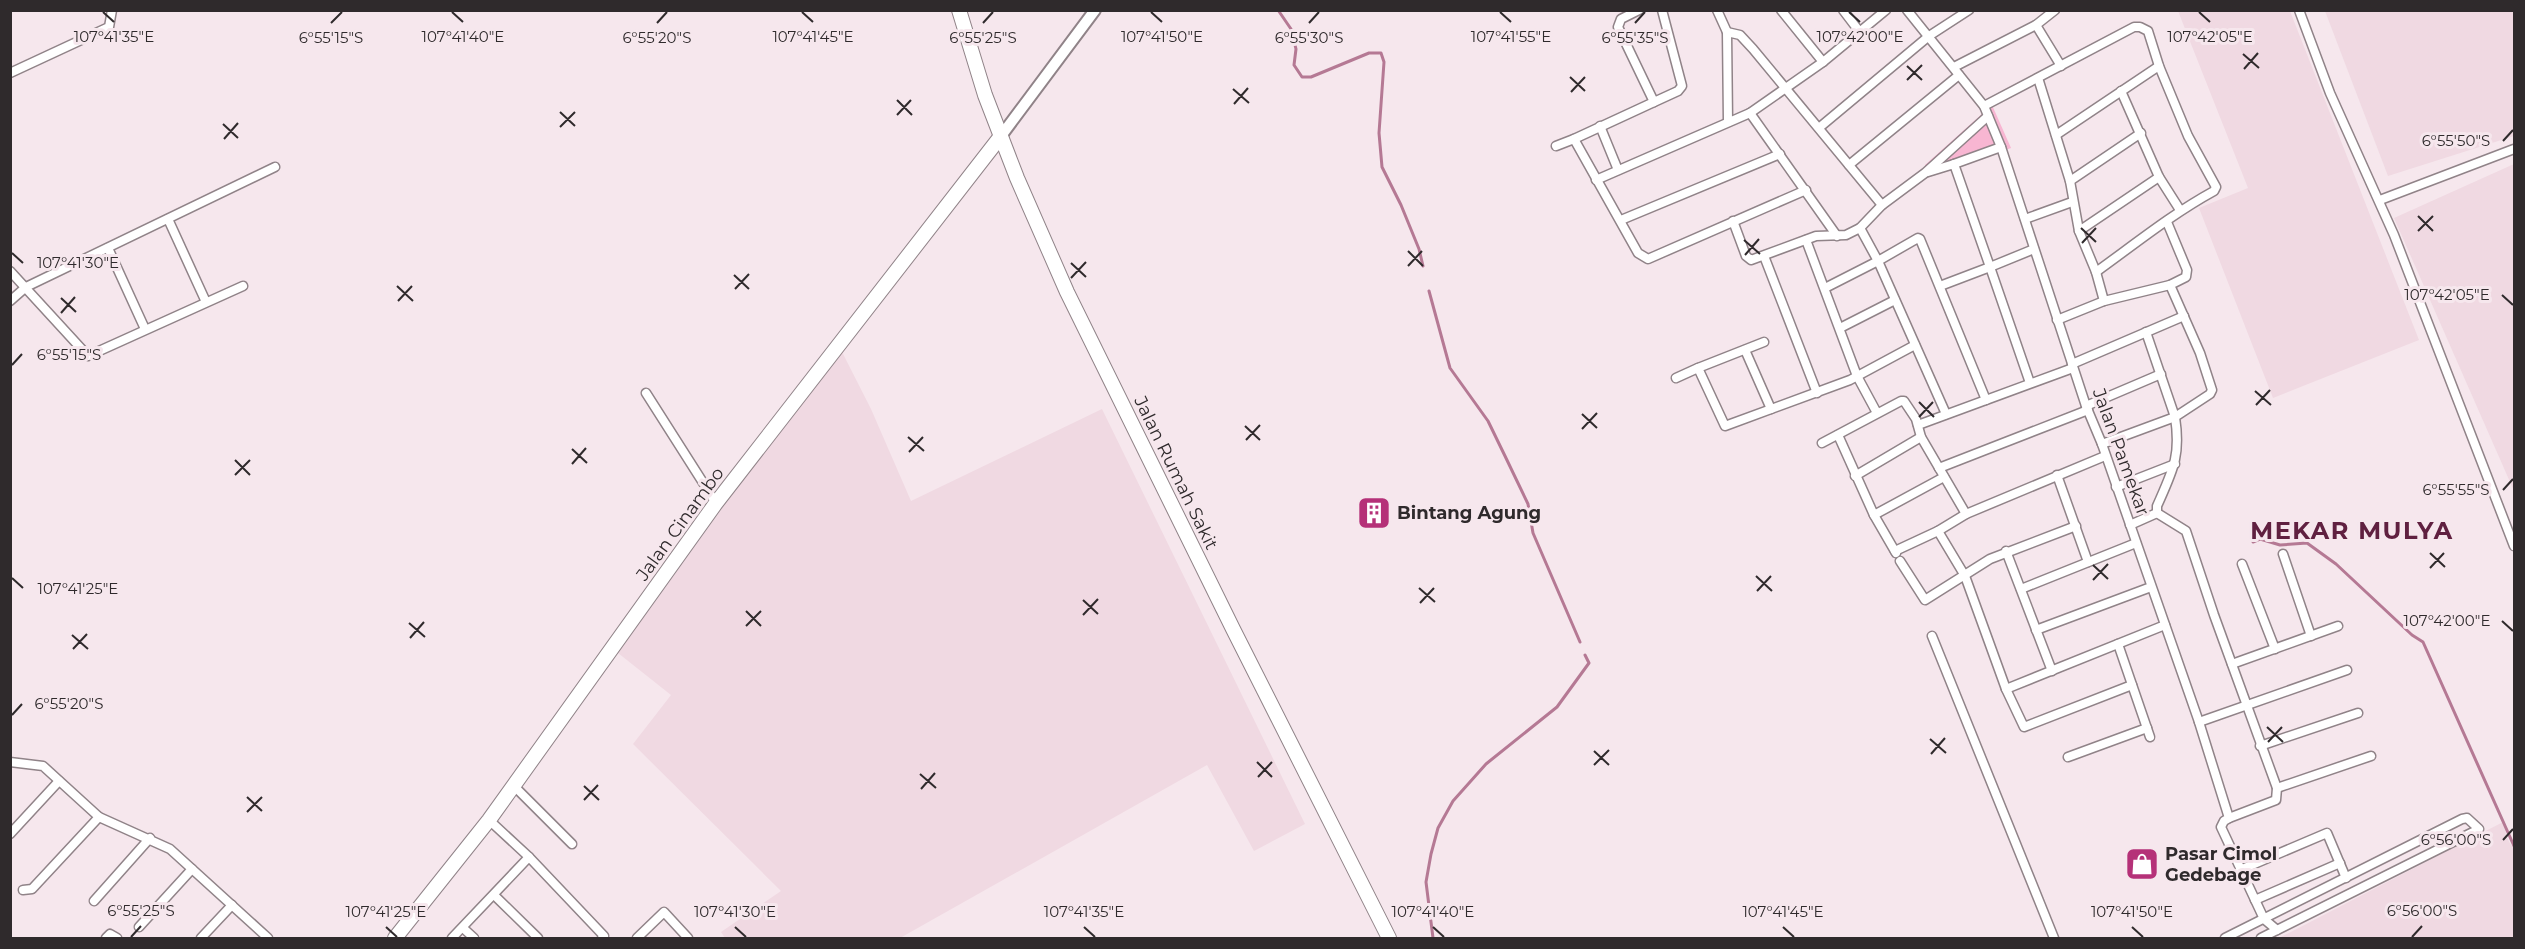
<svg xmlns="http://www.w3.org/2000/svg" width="2525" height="949" font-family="Montserrat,sans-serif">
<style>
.built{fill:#f0d9e2}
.green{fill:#f8b6d2}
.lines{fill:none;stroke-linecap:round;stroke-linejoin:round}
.stream{stroke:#b57994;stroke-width:3}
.minor-casing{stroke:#908388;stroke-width:11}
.tertiary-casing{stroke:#908388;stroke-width:14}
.primary-casing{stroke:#908388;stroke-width:16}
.minor{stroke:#fff;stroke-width:8}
.tertiary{stroke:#fff;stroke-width:10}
.primary{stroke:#fff;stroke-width:14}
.ticks{fill:none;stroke:#2f2a2c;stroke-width:2}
.labels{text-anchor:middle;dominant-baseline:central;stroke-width:6;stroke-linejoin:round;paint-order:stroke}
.street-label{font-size:18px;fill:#2f2a2c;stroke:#f6e7ed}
.poi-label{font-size:18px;font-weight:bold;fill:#2f2a2c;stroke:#f6e7ed;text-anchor:start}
.district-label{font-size:24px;font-weight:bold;letter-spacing:1.5px;fill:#602040;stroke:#f6e7ed}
.ticks-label{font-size:15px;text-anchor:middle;fill:#2f2a2c;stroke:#f6e7ed;stroke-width:6;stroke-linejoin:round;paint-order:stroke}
</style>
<rect width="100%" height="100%" fill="#f6e7ed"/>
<!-- built -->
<g class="built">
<polygon points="2178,11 2290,11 2419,340 2273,398 2199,208 2248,188"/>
<polygon points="2325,11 2514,11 2514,136 2388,176"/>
<polygon points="2514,164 2514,491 2394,218"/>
<polygon points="839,346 871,409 911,501 1102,409 1305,824 1254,851 1207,765 900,938 725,938 721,932 781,891 633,744 671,695 618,653"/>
<polygon points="2505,821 2506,836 2511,845 2514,846 2514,938 2279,938"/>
</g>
<!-- green -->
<polygon class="green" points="1992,105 2011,148 1926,178 1925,165"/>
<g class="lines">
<!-- stream -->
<g class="stream">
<polyline points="1278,10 1291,29 1296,49 1294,65 1302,77 1311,77 1369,53 1381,53 1384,62 1379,133 1382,167 1401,205 1419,249 1423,266"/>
<polyline points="1429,291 1450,368 1488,421 1505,456 1528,504 1533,533 1580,642"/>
<polyline points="2253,542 2260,539 2280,545 2307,543 2336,564 2412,635 2423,642 2514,846"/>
<polyline points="1433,938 1426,882 1431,854 1438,828 1453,801 1486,764 1557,707 1589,663 1585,655"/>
</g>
<defs>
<g id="minor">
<polyline points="1639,10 1621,19 1618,27 1654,102 1574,139 1638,253 1648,259 1806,190"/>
<polyline points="1717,10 1727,32 1728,122"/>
<polyline points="1781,10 1823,62"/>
<polyline points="1843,10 1859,31"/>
<polyline points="1907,10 1984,106 2001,147 2086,406 2102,444 2199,722 2229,818 2224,821 2221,827 2264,919 2277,930"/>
<polyline points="2299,10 2330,93 2394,235 2514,546"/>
<polyline points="2036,25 2055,10"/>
<polyline points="1727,32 1740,35 1753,49 1882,205"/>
<polyline points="1954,67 2036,25 2061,66"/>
<polyline points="10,73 109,27 112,10"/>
<polyline points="2038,78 2070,181 2079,231 2096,272 2104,301"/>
<polyline points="2121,91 2159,177 2180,210"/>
<polyline points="1654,102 1678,91 1682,86 1662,10"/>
<path d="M 1984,106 L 2134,27 L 2140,27 L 2148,31 L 2159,66 L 2188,136 L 2216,187 L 2214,191 C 2172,214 2135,244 2096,272"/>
<polyline points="1750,113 1837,236"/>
<polyline points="1600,126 1618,170"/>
<polyline points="1820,127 1929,36 1969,10"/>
<polyline points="2056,135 2159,66"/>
<polyline points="1556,146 1574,139"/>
<polyline points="1954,164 2001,147"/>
<polyline points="1849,165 1959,75"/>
<polyline points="1928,172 1954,164 1990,267 2034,249"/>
<polyline points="1596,180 1750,113 1823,62 1886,10"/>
<polyline points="2070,181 2141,133"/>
<polyline points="2380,200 2514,149"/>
<polyline points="168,219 206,302"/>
<polyline points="2025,219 2072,202"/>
<polyline points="1621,220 1780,154"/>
<polyline points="1733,221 1746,256 1751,260 1816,236 1846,235 1860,228"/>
<polyline points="2079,231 2159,177"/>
<polyline points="1806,240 1857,376 1877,413"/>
<polyline points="108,248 145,329"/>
<polyline points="1764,256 1817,393"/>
<polyline points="10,271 88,356 243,286"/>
<polyline points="1940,286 1990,267 2030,383"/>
<polyline points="1825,288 1878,261 1918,238 1920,239 1986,400"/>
<polyline points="10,301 26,287 275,167"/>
<polyline points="2057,320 2104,301 2170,285 2186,277 2187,270 2167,222"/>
<polyline points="1840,328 1895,300"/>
<polyline points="1764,342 1698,368 1725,426 1850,380 1915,345"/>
<polyline points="1745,350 1771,409"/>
<polyline points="2072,364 2184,316"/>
<polyline points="1676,378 1698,368"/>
<polyline points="646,393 716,503"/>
<polyline points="2086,406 2161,374"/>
<polyline points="1946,414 1878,261 1860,228 1882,205 1925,173 1988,116"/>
<polyline points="1918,425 2073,368"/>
<polyline points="1838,435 1874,515 1896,553"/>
<polyline points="1822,443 1901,401 1904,401 1916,419 1921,437 1966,514"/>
<polyline points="2102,444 2175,417 2146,332"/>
<polyline points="1939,468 2088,410"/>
<polyline points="2057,475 2088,562"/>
<polyline points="1855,476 1921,437"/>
<polyline points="2116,487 2175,464"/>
<polyline points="2157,513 2186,531 2214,615 2277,788 2276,800 2229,818"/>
<path d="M 2157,513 L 2157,506 C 2173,470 2181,456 2175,417 L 2210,394 L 2212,390 L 2200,353 L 2170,285"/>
<polyline points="1874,515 1944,477"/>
<polyline points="2130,525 2157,513"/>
<polyline points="1938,531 1965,576 2006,689 2024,727 2132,685"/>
<polyline points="1895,551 1938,531 1966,514 2105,456"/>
<polyline points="2006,551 2052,671"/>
<polyline points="2283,554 2311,636"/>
<polyline points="1900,561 1925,600 1990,559 2076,526"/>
<polyline points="2242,564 2275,649"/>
<polyline points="2021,589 2136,543"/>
<polyline points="2036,630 2151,587"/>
<polyline points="1932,636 2054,938"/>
<polyline points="2118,644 2150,737"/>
<polyline points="2232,664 2338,626"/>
<polyline points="2006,689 2165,625"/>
<polyline points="2199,722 2347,670"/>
<polyline points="2260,746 2358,713"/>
<polyline points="2068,757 2147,728"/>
<polyline points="10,762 43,766 99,817 170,849 268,938"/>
<polyline points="513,785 572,844"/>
<polyline points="2277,788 2371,756"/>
<polyline points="489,820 529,857 604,936 602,938"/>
<polyline points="10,834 59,781"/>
<polyline points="2240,870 2327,833 2346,878"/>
<polyline points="23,890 32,889 99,817"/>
<polyline points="494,895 538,938"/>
<polyline points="2255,900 2340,863"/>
<polyline points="94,901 150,838"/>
<polyline points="139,927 192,869"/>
<polyline points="463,928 474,938"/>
<polyline points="106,938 110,934 117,938"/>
<polyline points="201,938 232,905"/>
<polyline points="452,938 529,857"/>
<polyline points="637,938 664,912 688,938"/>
<polyline points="2225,938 2462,819 2467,818 2479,829 2261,938"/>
</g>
<polyline id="tertiary" points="1001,136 1095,10"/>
<g id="primary">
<polyline points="959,10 985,95 1017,178 1067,292 1233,629 1389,938"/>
<polyline points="395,938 489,820 716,503 1001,136"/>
</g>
</defs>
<!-- minor casing -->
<use href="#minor" class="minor-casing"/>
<!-- tertiary casing -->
<use href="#tertiary" class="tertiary-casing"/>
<!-- primary casing -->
<use href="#primary" class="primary-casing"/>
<!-- minor -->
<use href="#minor" class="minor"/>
<!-- tertiary -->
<use href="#tertiary" class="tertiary"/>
<!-- primary -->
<use href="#primary" class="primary"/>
</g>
<!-- ticks -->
<path class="ticks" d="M 103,12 L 114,22M 452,12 L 463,22M 802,12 L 813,22M 1151,12 L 1162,22M 1500,12 L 1511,22M 1849,12 L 1860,22M 2199,12 L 2210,22M 331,23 L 342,12M 657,23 L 667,12M 983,23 L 993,12M 1309,23 L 1319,12M 1635,23 L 1645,12M 2243,54 L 2259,68M 1907,66 L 1922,80M 2244,69 L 2258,53M 1570,77 L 1585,91M 1907,80 L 1922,65M 1233,89 L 1249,103M 1571,92 L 1585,77M 897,100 L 912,115M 1234,104 L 1248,88M 560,112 L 575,126M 897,115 L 911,100M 223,124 L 238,138M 560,127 L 575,112M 224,139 L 238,123M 2503,141 L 2513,130M 2418,216 L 2433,231M 2081,228 L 2096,242M 2418,231 L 2433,216M 1744,240 L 1760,254M 2082,243 L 2096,228M 1408,251 L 1423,266M 12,253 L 23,263M 1745,255 L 1759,239M 1071,263 L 1086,277M 1408,266 L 1422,251M 734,275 L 749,289M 1071,278 L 1086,262M 397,286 L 413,301M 735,289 L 749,274M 2502,295 L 2513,305M 61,298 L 76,312M 398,301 L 412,286M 61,313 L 75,297M 12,365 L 22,354M 2255,391 L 2271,405M 1919,402 L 1934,417M 2256,405 L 2270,390M 1582,414 L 1597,428M 1919,417 L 1933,402M 1245,426 L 1260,440M 1582,429 L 1597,413M 908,437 L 924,451M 1246,440 L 1260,425M 572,449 L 587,463M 909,452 L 923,437M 235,460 L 250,475M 572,464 L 586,448M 235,475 L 250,460M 2503,490 L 2513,479M 2430,553 L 2445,567M 2093,565 L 2108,579M 2430,568 L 2444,553M 1756,576 L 1772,591M 12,578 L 23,588M 2093,580 L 2108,564M 1419,588 L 1435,602M 1757,591 L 1771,576M 1083,600 L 1098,614M 1420,603 L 1434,588M 746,611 L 761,626M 1083,615 L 1098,599M 2502,621 L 2513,631M 409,623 L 425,637M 746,626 L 761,611M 72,635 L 88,649M 410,638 L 424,622M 73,649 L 87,634M 12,715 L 22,704M 2267,727 L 2283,742M 1930,739 L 1946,753M 2268,742 L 2282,727M 1594,751 L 1609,765M 1931,754 L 1945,738M 1257,762 L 1272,777M 1594,765 L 1609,750M 920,774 L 936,788M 1258,777 L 1272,762M 584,786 L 599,800M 921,789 L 935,773M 247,797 L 262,811M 584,800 L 598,785M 247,812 L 262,797M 2503,840 L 2513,829M 386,927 L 397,937M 735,927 L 746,937M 1084,927 L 1095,937M 1433,927 L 1444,937M 1783,927 L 1794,937M 2132,927 L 2143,937M 131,937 L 141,926M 2412,937 L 2422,926"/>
<!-- icons -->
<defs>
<symbol id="building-square" viewBox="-11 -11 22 22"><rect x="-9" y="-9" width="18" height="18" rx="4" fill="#b53178" stroke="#f6e7ed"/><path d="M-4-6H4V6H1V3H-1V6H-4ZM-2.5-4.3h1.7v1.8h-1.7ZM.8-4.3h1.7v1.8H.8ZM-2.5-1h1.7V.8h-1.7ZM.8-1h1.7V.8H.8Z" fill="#fff"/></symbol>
<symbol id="shop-square" viewBox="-11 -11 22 22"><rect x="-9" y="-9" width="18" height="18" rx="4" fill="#b53178" stroke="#f6e7ed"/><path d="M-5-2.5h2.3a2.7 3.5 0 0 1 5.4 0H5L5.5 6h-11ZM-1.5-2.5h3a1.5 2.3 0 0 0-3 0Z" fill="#fff"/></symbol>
</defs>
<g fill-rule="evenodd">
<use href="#building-square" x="1355" y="494" width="38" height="38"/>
<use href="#shop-square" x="2123" y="845" width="38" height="38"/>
</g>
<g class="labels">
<!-- street labels -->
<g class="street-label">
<text transform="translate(2121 452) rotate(70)">Jalan Pamekar</text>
<text transform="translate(1176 473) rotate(64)">Jalan Rumah Sakit</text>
<text transform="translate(680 524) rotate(-54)">Jalan Cinambo</text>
</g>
<!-- poi labels -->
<g class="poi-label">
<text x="1397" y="513">Bintang Agung</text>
<text x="2165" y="854">Pasar Cimol<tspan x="2165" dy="21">Gedebage</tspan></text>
</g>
<!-- district labels -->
<g class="district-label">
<text x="2352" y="530">MEKAR MULYA</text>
</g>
</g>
<g class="ticks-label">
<text x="114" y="42">107°41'35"E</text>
<text x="463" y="42">107°41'40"E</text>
<text x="813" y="42">107°41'45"E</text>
<text x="1162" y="42">107°41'50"E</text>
<text x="1511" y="42">107°41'55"E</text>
<text x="1860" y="42">107°42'00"E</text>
<text x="2210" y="42">107°42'05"E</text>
<text x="331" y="43">6°55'15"S</text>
<text x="657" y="43">6°55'20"S</text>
<text x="983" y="43">6°55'25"S</text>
<text x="1309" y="43">6°55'30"S</text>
<text x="1635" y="43">6°55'35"S</text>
<text x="2456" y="146">6°55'50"S</text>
<text x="78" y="268">107°41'30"E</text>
<text x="2447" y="300">107°42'05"E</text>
<text x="69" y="360">6°55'15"S</text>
<text x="2456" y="495">6°55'55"S</text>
<text x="78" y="594">107°41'25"E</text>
<text x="2447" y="626">107°42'00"E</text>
<text x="69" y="709">6°55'20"S</text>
<text x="2456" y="845">6°56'00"S</text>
<text x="141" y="916">6°55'25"S</text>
<text x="2422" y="916">6°56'00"S</text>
<text x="386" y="917">107°41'25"E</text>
<text x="735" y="917">107°41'30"E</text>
<text x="1084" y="917">107°41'35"E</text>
<text x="1433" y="917">107°41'40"E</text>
<text x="1783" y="917">107°41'45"E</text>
<text x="2132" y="917">107°41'50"E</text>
</g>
<!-- border -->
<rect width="2525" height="949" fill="none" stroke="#2f2a2c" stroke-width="24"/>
</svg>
